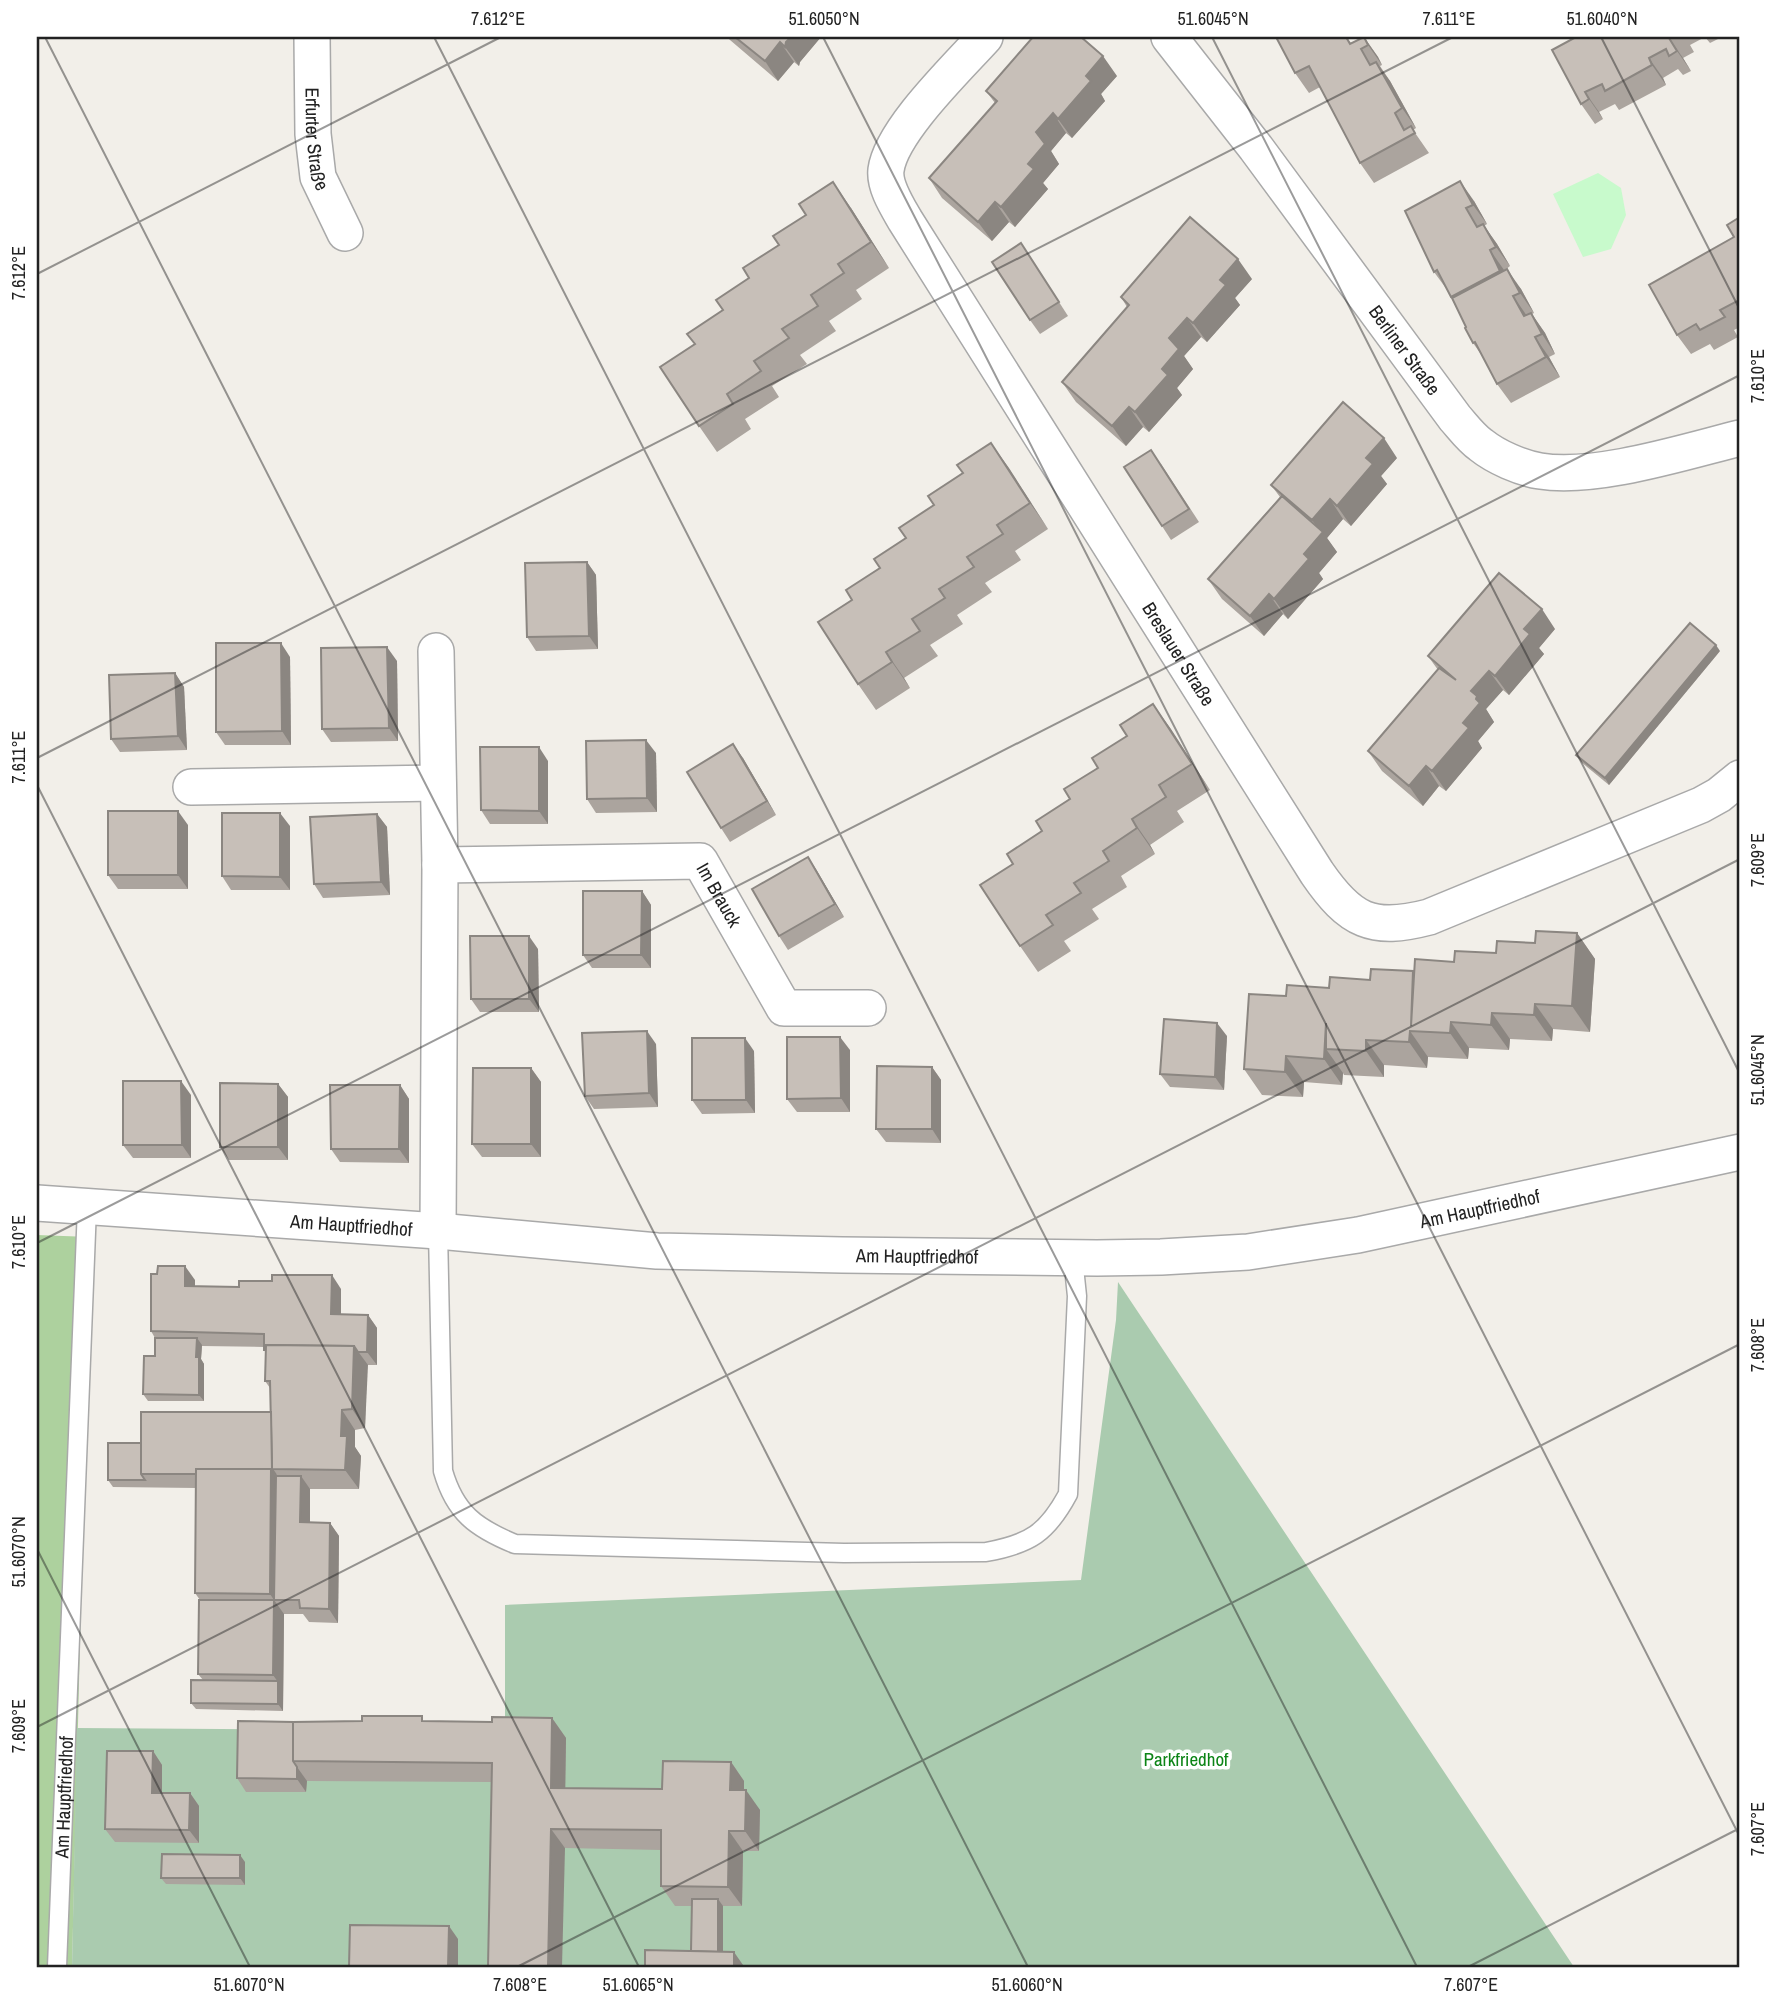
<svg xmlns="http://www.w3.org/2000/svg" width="1777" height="2004" font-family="'Archivo Narrow',sans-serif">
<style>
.forest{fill:#add19e}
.cemetery{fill:#aacbaf}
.park{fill:#c8facc}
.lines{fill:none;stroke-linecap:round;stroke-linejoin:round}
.lane-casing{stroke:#a9a9a9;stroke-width:21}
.street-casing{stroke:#a9a9a9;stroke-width:38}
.lane{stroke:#fff;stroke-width:18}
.street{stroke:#fff;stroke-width:35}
.wall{fill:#aba49e}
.shaded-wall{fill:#8b8681}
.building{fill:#c7bfb8;stroke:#8b8681;stroke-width:2}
.ticks{fill:none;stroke:#222;stroke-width:2;stroke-opacity:0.45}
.labels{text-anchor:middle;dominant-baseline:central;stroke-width:7;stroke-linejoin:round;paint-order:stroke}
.street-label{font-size:19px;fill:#222;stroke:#fff}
.park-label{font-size:19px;fill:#0c8416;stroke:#fff}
.neatline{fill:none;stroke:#222;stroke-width:2.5}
.ticks-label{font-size:18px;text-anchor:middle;fill:#222}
</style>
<rect width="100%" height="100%" fill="#f2efe9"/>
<!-- forest -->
<polygon class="forest" points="37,1235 90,1237 72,1967 37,1967"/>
<!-- cemetery -->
<polygon class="cemetery" points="1118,1282 1574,1967 72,1967 77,1728 505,1731 505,1605 1081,1580 1116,1320"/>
<!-- park -->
<polygon class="park" points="1598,173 1621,188 1626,215 1611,249 1583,257 1553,194"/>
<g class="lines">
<defs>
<g id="lane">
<path d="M 438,1231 L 443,1471 C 455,1513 476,1528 515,1544 L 844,1553 L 986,1552 C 1030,1544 1047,1533 1068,1494 L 1077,1296 L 1073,1258"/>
<path id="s1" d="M 57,1967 L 87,1207"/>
</g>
<g id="street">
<path id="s2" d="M 312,37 L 313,134 L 318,177 L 345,233"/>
<path id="s3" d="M 985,37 C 958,67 891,131 886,170 C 884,186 897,206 905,220 L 1317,873 C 1350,921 1372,932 1429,917 L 1701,805 L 1719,795 L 1740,778"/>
<path id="s4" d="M 1169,37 L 1256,148 L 1455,418 C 1463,427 1471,438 1481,445 C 1496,457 1521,468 1540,471 C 1596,480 1684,452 1740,438"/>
<polyline points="436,651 440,865 438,1231"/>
<polyline points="191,787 438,783"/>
<path id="s5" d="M 440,865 L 700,861 L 784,1008 L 868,1008"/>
<path id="s6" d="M 37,1203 L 438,1231 L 657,1251 L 842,1255 L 1097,1258 L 1161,1257 L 1248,1252 L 1358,1235 L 1740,1152"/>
</g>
</defs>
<!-- lane casing -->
<use href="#lane" class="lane-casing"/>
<!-- street casing -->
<use href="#street" class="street-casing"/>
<!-- lane -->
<use href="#lane" class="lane"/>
<!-- street -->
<use href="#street" class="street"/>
</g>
<!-- wall -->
<g class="wall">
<polygon points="727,37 821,37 800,62 799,66 794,62 778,81 730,40"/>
<polygon points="1276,37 1350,37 1350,38 1348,39 1351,43 1364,37 1378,57 1382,65 1380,66 1390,81 1416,128 1413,130 1429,153 1374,183 1360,163 1320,87 1309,93 1295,73"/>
<polygon points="1590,37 1722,37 1710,43 1705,37 1690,45 1694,52 1683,58 1691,71 1683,75 1678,69 1663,78 1666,85 1619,110 1615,104 1599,112 1603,119 1595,124 1581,104"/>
<polygon points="1117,76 1101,94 1105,101 1072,138 1066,133 1051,151 1059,164 1043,183 1048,189 1015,227 1009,222 992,241 942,198 929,178 995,103 986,91"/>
<polygon points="1474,201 1487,224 1484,226 1497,244 1510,266 1504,271 1521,289 1534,313 1532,314 1545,333 1555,354 1549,357 1560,377 1511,403 1497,384 1483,357 1473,343 1466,327 1448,291 1434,272 1405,211"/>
<polygon points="851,208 889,268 856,290 862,299 829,321 836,331 800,355 807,364 772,386 779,397 745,419 751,429 717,452 699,426 695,344 749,278"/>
<polygon points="1740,217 1740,327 1734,330 1738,337 1714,350 1710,344 1691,354 1677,335 1734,237"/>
<polygon points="1021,243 1068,316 1040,334 1030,320"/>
<polygon points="1252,279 1235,298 1240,305 1207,342 1201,337 1184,356 1193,369 1177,388 1182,395 1149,432 1143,427 1126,446 1076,402 1062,382 1127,307 1121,297"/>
<polygon points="991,443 1048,529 1015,551 1021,560 985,583 992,592 957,615 963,624 930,645 938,656 904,678 910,688 876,710 858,684 852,600"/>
<polygon points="1397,458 1381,476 1387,484 1351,526 1343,519 1327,538 1337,552 1319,573 1323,579 1288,619 1283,614 1264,636 1222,599 1208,579 1280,497 1271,485"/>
<polygon points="1161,464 1199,522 1171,540 1162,526"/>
<polygon points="587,562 596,575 598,649 536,651 527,637"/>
<polygon points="1555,629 1539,648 1544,654 1509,695 1503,690 1486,709 1494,722 1478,741 1482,748 1446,791 1439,786 1423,806 1382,771 1368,751 1438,670 1428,656"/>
<polygon points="1720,651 1609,785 1581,762 1576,755"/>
<polygon points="290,657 291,745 225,745 216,732"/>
<polygon points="397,661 398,741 331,742 322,729"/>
<polygon points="175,673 184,687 187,750 120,752 111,739"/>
<polygon points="1153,704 1210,790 1177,811 1184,822 1150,845 1155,854 1121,876 1127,887 1092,909 1099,919 1064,941 1071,951 1038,972 1020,946 1013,864 1127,736"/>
<polygon points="656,753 657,812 596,813 587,799"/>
<polygon points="743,758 776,815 730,842 721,828"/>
<polygon points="548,761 548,824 490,824 481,810"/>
<polygon points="377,814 387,827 390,895 323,898 314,884"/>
<polygon points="188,825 188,889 118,889 108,875"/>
<polygon points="290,826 290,890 231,890 222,876"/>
<polygon points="808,857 817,871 844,917 788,950 779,936"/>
<polygon points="642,891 651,905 651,968 592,968 583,955"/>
<polygon points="1577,933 1595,959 1590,1032 1553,1029 1552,1041 1510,1039 1509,1050 1469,1048 1468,1059 1428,1057 1427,1068 1384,1065 1384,1077 1344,1075 1343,1073 1342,1085 1304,1082 1303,1097 1262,1095 1244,1069 1286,996 1413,971 1415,973"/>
<polygon points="538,949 539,1012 480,1012 471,999"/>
<polygon points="1227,1036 1224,1090 1170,1087 1160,1074"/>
<polygon points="656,1044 658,1107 594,1109 585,1096"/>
<polygon points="850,1050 850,1112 797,1112 787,1099"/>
<polygon points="754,1051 755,1113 702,1114 692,1100"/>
<polygon points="932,1067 941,1080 941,1143 886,1142 876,1129"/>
<polygon points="531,1068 541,1082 541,1157 482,1157 472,1144"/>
<polygon points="278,1084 288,1097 288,1160 229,1160 220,1147"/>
<polygon points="400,1085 409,1099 409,1163 340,1162 331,1149"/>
<polygon points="191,1095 191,1158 133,1158 123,1145"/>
<polygon points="195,1280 195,1286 341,1289 341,1314 368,1315 377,1328 377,1365 367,1365 365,1428 355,1430 355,1447 361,1456 359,1489 310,1489 310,1523 330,1523 339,1536 338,1623 309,1622 303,1614 284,1614 283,1711 196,1709 191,1703 203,1680 198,1674 200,1600 195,1593 196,1488 113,1487 108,1480 141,1443 271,1412 270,1388 265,1381 266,1353 264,1350 264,1347 202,1346 201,1359 204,1364 204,1401 148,1401 143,1394 155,1356 155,1338 151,1331"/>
<polygon points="552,1718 566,1738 565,1788 662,1789 731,1762 744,1781 744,1790 760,1810 759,1851 743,1851 742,1906 723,1906 723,1952 743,1965 691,1951 692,1906 675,1906 661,1886 661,1850 565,1848 491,1782 307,1781 306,1792 246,1792 237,1778 293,1722 492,1722"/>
<polygon points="153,1751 162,1765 162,1793 190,1793 199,1806 199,1843 115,1842 105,1829"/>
<polygon points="245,1862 245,1885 166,1884 161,1878"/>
</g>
<!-- shaded-wall -->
<g class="shaded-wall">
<polygon points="791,37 821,37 800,62 799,66 785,47 786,42"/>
<polygon points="1364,37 1378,57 1382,65 1368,45"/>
<polygon points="1669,38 1683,58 1691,71 1677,51"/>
<polygon points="780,42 794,62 778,81 765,61"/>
<polygon points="1103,56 1117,76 1101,94 1105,101 1072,138 1058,119 1086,76"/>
<polygon points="1649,58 1663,78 1666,85 1652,65"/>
<polygon points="1376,62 1390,81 1416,128 1402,108"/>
<polygon points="1585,92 1599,112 1603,119 1589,99"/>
<polygon points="1053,113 1066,133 1051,151 1059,164 1043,183 1048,189 1015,227 1001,207 1028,164 1036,132"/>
<polygon points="1460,181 1474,201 1487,224 1473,205"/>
<polygon points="833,182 851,208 889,268 871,242"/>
<polygon points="995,202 1009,222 992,241 978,222"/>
<polygon points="1483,224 1497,244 1510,266 1496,247"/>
<polygon points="1490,250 1504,270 1514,291 1500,271"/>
<polygon points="1238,259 1252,279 1235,298 1240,305 1207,342 1193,323 1220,280"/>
<polygon points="1507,269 1521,289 1534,313 1520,293"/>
<polygon points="1513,296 1527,316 1538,336 1524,316"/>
<polygon points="1531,313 1545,333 1555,354 1542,334"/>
<polygon points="1187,318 1201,337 1184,356 1193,369 1177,388 1182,395 1149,432 1135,412 1162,369 1169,338"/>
<polygon points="1535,337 1549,357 1560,377 1546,357"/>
<polygon points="1129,407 1143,427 1126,446 1112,426"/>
<polygon points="1384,438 1397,458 1381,476 1387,484 1351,526 1337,506 1366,458"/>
<polygon points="991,443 1009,468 1048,529 1030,503"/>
<polygon points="1330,499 1343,519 1327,538 1337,552 1319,573 1323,579 1288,619 1274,599 1304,554 1322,534 1312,520"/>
<polygon points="587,562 596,575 598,649 589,636"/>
<polygon points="1269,594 1283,614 1264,636 1250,616"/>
<polygon points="1542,609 1555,629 1539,648 1544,654 1509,695 1495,676 1524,629"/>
<polygon points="281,643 290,657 291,745 282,731"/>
<polygon points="1716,645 1720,651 1609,785 1605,778"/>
<polygon points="387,647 397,661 398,741 389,728"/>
<polygon points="886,652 904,678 910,688 892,662"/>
<polygon points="1489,671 1503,690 1486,709 1494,722 1478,741 1482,748 1446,791 1432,771 1463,723 1471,691"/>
<polygon points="175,673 184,687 187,750 178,736"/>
<polygon points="1153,704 1171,729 1210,790 1192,764"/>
<polygon points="646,740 656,753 657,812 647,798"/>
<polygon points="733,744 743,758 776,815 767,801"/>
<polygon points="539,747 548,761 548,824 539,811"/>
<polygon points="1426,766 1439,786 1423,806 1409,786"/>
<polygon points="178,811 188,825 188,889 178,875"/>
<polygon points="280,813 290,826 290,890 280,877"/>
<polygon points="377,814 387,827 390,895 381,882"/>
<polygon points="1132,819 1150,845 1155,854 1137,828"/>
<polygon points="808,857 817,871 844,917 835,904"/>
<polygon points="642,891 651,905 651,968 641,955"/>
<polygon points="1577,933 1595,959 1590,1032 1572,1006"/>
<polygon points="529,936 538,949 539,1012 529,999"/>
<polygon points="1535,1004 1553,1029 1552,1041 1534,1015"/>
<polygon points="1492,1013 1510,1039 1509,1050 1491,1025"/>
<polygon points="1451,1022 1469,1048 1468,1059 1450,1033"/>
<polygon points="1217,1023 1227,1036 1224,1090 1215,1077"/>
<polygon points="1326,1023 1326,1049 1343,1073 1342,1085 1324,1059"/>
<polygon points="647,1031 656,1044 658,1107 649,1093"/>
<polygon points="1410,1031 1428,1057 1427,1068 1409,1042"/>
<polygon points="840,1037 850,1050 850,1112 841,1098"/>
<polygon points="745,1038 754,1051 755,1113 746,1100"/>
<polygon points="1366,1040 1384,1065 1384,1077 1366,1051"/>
<polygon points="1286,1056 1304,1082 1303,1097 1285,1072"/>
<polygon points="932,1067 941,1080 941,1143 932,1129"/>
<polygon points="531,1068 541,1082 541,1157 531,1144"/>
<polygon points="181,1081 191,1095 191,1158 182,1145"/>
<polygon points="278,1084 288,1097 288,1160 278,1147"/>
<polygon points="400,1085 409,1099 409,1163 399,1149"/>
<polygon points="185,1266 195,1280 195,1300 185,1286"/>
<polygon points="332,1275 341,1289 341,1328 331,1314"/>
<polygon points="368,1315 377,1328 377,1365 367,1352"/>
<polygon points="197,1338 202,1345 201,1359 204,1364 204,1401 199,1395 196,1357"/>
<polygon points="354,1346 368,1365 365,1428 352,1409"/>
<polygon points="342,1410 355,1430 355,1447 361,1456 359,1489 345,1470 341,1436"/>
<polygon points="271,1469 285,1489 274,1600 284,1614 283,1711 278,1704 278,1682 273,1675 274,1600 270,1594"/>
<polygon points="301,1476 310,1489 310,1536 300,1522"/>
<polygon points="330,1523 339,1536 338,1623 329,1609"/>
<polygon points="552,1718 566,1738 565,1808 551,1788"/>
<polygon points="153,1751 162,1765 162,1806 152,1793"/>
<polygon points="731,1762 744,1781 744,1810 730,1790"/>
<polygon points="297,1767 307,1781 306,1792 297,1779"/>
<polygon points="746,1790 760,1810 759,1851 745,1831"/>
<polygon points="190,1793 199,1806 199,1843 189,1830"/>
<polygon points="551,1829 565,1848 562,1967 548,1967"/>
<polygon points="729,1831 743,1851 742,1906 728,1887"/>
<polygon points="240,1855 245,1862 245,1885 240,1878"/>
<polygon points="718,1899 723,1906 723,1965 718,1958"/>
<polygon points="449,1926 458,1939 458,1967 448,1967"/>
<polygon points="734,1952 743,1965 743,1967 734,1967"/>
</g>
<!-- building -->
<g class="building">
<polygon points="735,37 791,37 786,42 785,47 780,42 765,61"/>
<polygon points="1033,37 1081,37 1103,56 1086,76 1091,81 1058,119 1053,113 1036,132 1045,144 1028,164 1034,169 1001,207 995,202 978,222 929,178 997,101 986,91"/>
<polygon points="1276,37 1346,37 1350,44 1364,37 1368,45 1361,49 1370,65 1376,62 1402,108 1395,113 1404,130 1411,126 1415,133 1360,163 1309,66 1295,73"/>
<polygon points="1576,37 1672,37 1669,38 1677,51 1669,56 1666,49 1649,58 1652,65 1605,91 1602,84 1585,92 1589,99 1581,104 1552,50"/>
<polygon points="1460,181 1473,205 1466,208 1477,227 1483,224 1496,247 1490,250 1500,271 1451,297 1437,270 1434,272 1405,211"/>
<polygon points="833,182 871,242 838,264 844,273 811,295 818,306 782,329 789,338 754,361 761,371 727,394 733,404 699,426 660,367 695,344 687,334 723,310 716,300 749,278 743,268 779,245 773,236 806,215 799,204"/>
<polygon points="1190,217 1238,259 1220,280 1226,285 1193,323 1187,318 1169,338 1179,349 1162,369 1168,375 1135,412 1129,407 1112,426 1062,382 1129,305 1121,297"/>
<polygon points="1740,217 1740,302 1739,300 1720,310 1725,317 1700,330 1696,324 1677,335 1649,285 1734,237 1727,225"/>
<polygon points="1021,243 1059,302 1030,320 992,262"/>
<polygon points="1507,269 1520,293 1513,296 1524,316 1531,313 1542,334 1535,337 1546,357 1497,384 1475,342 1473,343 1465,328 1466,327 1452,298"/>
<polygon points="1343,402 1384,438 1366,458 1373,464 1337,506 1330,499 1312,520 1271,485"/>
<polygon points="991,443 1030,503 997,525 1003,534 967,557 974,567 939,589 945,598 912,619 920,631 886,652 892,662 858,684 818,622 852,600 846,590 880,568 874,559 906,538 899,528 934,505 928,496 963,473 957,465"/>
<polygon points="1151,450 1189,509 1162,526 1124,467"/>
<polygon points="1282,496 1323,532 1304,554 1309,559 1274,599 1269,594 1250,616 1208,579"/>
<polygon points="587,562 589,636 527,637 525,563"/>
<polygon points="1499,573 1542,609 1524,629 1530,634 1495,676 1489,671 1471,691 1477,696 1476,699 1480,703 1463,723 1469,728 1432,771 1426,766 1409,786 1368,751 1439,668 1456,680 1428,656"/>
<polygon points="1690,623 1716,645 1605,778 1576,755"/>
<polygon points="216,643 281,643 282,731 216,732"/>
<polygon points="387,647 389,728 322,729 321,648"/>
<polygon points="175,673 178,736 111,739 109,675"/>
<polygon points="1153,704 1192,764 1159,785 1166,797 1132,819 1137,828 1103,851 1109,861 1074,883 1081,893 1046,915 1053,925 1020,946 980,885 1013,864 1007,854 1042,831 1036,821 1070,799 1064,789 1098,768 1092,758 1127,736 1120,725"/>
<polygon points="646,740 647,798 587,799 586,741"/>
<polygon points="733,744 767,801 721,828 687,772"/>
<polygon points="480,747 539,747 539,811 481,810"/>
<rect x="108" y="811" width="70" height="64"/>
<polygon points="222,813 280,813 280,877 222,876"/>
<polygon points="377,814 381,882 314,884 310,817"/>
<polygon points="808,857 835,904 779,936 752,889"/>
<polygon points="583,891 642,891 641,955 583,955"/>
<polygon points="1536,931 1577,933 1572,1006 1535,1004 1534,1015 1492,1013 1491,1025 1451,1022 1450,1033 1410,1031 1409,1042 1366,1040 1366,1051 1326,1049 1326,1023 1324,1059 1286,1056 1285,1072 1244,1069 1249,994 1286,996 1287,985 1329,988 1330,977 1370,980 1371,969 1413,971 1411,1026 1415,959 1454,962 1455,951 1496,953 1497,941 1535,943"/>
<polygon points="470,936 529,936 529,999 471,999"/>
<polygon points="1164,1019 1217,1023 1215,1077 1160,1074"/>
<polygon points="647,1031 649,1093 585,1096 582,1033"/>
<polygon points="787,1037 840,1037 841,1098 787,1099"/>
<polygon points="692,1038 745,1038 746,1100 692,1100"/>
<polygon points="877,1066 932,1067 932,1129 876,1129"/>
<polygon points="473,1068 531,1068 531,1144 472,1144"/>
<polygon points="123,1081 181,1081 182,1145 123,1145"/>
<polygon points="220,1083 278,1084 278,1147 220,1147"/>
<polygon points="330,1085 400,1085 399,1149 331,1149"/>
<polygon points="158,1266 185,1266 185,1286 239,1287 239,1281 272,1281 272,1275 332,1275 331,1314 368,1315 367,1352 358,1352 354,1346 266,1345 266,1350 264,1350 264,1334 151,1331 151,1274 157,1274"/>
<polygon points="155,1338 197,1338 196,1357 199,1357 199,1395 143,1394 144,1356 155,1356"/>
<polygon points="266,1345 354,1346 352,1409 342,1410 341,1436 347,1436 345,1470 272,1469 270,1381 265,1381"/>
<polygon points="141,1412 271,1412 272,1469 276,1475 271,1469 196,1469 196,1474 141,1474"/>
<polygon points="108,1443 141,1443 141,1474 145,1480 108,1480"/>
<polygon points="196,1469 271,1469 270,1594 195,1593"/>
<polygon points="276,1476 301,1476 300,1522 330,1523 329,1609 300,1608 299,1600 274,1600"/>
<polygon points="199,1600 274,1600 273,1675 198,1674"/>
<polygon points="191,1680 278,1681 278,1704 191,1703"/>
<polygon points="362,1716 422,1716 422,1721 492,1722 492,1717 552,1718 551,1788 662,1789 663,1761 731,1762 730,1790 746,1790 745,1831 729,1831 728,1887 661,1886 661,1830 551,1829 548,1967 488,1967 492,1763 293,1761 293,1722 362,1721"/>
<polygon points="238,1721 293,1722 293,1761 297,1767 297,1779 237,1778"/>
<polygon points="107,1751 153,1751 152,1793 190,1793 189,1830 105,1829"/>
<polygon points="162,1854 240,1855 240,1878 161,1878"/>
<polygon points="692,1899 718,1899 718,1952 691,1951"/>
<polygon points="350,1925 449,1926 448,1967 349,1967"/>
<polygon points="645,1950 734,1952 734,1967 645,1967"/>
</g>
<!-- ticks -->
<path class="ticks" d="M 45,37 L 1028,1967M 434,37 L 1417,1967M 823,37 L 1740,1837M 1212,37 L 1740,1074M 1601,37 L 1740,310M 37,274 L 501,37M 37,758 L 1453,37M 37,785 L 639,1967M 37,1243 L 1740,375M 37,1549 L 250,1967M 37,1727 L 1740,859M 517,1967 L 1740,1344M 1468,1967 L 1740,1828"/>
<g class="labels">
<!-- street labels -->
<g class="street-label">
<text stroke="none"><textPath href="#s2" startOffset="102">Erfurter Straße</textPath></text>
<text stroke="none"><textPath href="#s4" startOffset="392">Berliner Straße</textPath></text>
<text stroke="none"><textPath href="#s3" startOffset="735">Breslauer Straße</textPath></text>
<text stroke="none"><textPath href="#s5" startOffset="299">Im Brauck</textPath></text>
<text stroke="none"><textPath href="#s6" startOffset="1449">Am Hauptfriedhof</textPath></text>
<text stroke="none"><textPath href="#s6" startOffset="315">Am Hauptfriedhof</textPath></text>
<text stroke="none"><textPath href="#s6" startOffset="882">Am Hauptfriedhof</textPath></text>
<text stroke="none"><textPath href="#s1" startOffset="170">Am Hauptfriedhof</textPath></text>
</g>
<!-- park labels -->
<g class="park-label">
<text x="1186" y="1759">Parkfriedhof</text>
</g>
</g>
<!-- border -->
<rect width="1777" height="2004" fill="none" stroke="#ffffff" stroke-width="77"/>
<rect x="38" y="38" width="1700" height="1928" class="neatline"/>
<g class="ticks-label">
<text x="498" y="25">7.612°E</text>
<text x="824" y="25">51.6050°N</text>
<text x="1213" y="25">51.6045°N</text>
<text x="1449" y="25">7.611°E</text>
<text x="1602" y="25">51.6040°N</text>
<text transform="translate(19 273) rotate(-90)" y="6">7.612°E</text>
<text transform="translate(1758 376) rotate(-90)" y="6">7.610°E</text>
<text transform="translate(19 757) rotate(-90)" y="6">7.611°E</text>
<text transform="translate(1758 860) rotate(-90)" y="6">7.609°E</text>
<text transform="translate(1758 1070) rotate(-90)" y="6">51.6045°N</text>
<text transform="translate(19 1242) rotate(-90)" y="6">7.610°E</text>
<text transform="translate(1758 1345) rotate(-90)" y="6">7.608°E</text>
<text transform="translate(19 1552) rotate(-90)" y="6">51.6070°N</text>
<text transform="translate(19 1726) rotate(-90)" y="6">7.609°E</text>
<text transform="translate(1758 1829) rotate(-90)" y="6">7.607°E</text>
<text x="249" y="1991">51.6070°N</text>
<text x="520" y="1991">7.608°E</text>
<text x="638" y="1991">51.6065°N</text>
<text x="1027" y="1991">51.6060°N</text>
<text x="1471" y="1991">7.607°E</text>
</g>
</svg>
